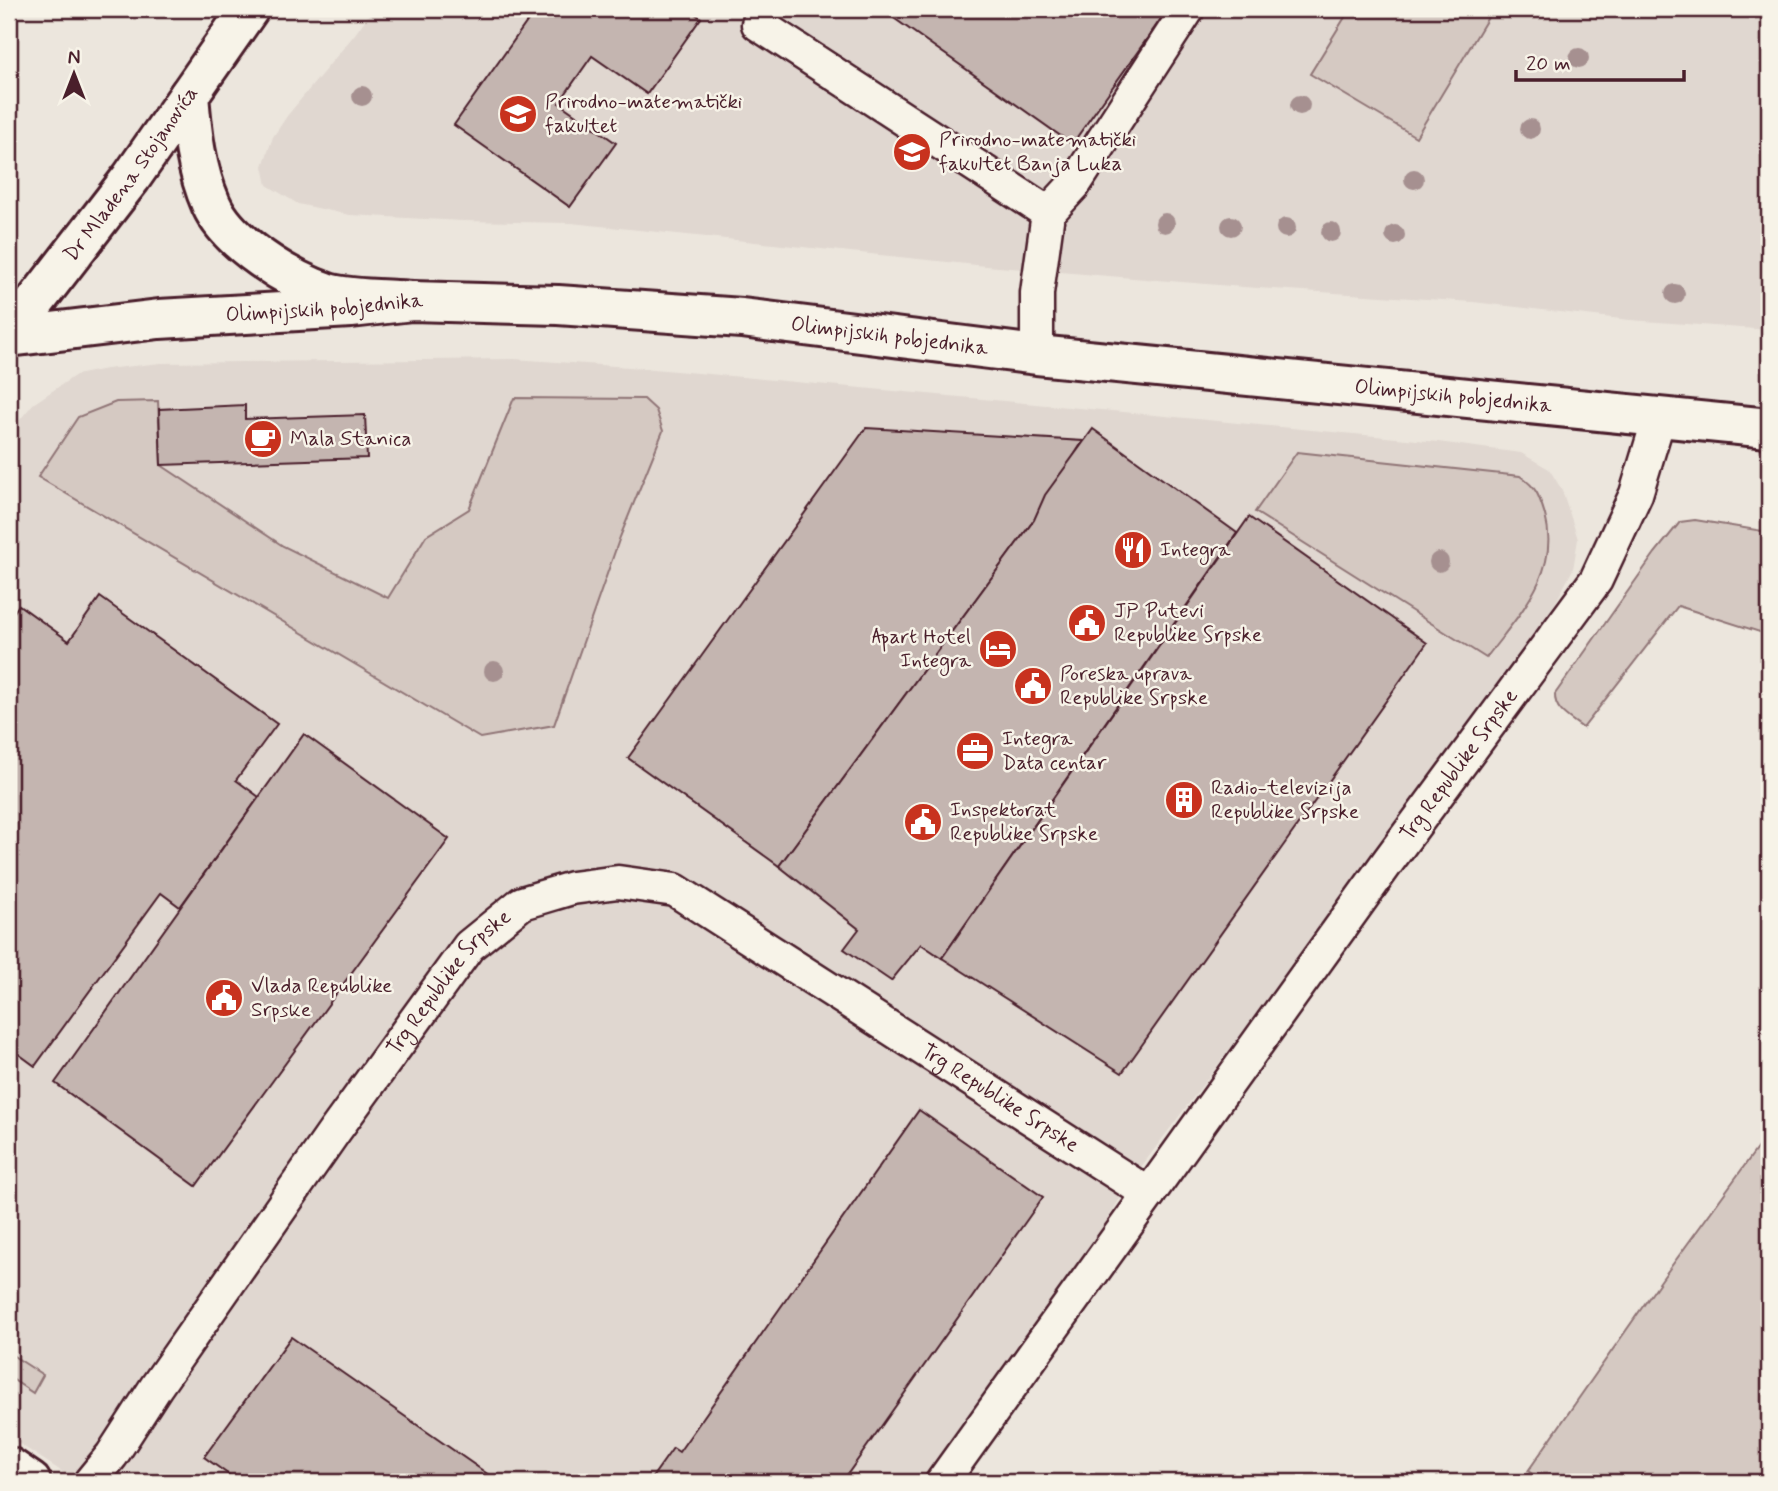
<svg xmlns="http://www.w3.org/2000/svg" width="1778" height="1491" font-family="Mynerve,sans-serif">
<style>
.built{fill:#e0d7d0}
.green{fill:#d5c9c2;stroke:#907476;stroke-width:2}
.building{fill:#c4b5b0;stroke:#4a1f2b;stroke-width:2}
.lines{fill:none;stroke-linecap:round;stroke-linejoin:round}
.service-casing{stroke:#4a1f2b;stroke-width:37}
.minor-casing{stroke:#4a1f2b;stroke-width:44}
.tertiary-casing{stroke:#4a1f2b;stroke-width:44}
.secondary-casing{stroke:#4a1f2b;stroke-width:44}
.service{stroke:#f7f3e8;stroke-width:32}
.minor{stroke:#f7f3e8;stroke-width:38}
.tertiary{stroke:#f7f3e8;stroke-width:38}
.secondary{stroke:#f7f3e8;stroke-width:38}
.tree{fill:#a69090}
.labels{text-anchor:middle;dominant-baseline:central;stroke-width:5;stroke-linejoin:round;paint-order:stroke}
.poi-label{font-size:21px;fill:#4a1f2b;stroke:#f7f3e8;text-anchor:start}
.street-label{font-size:21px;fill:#4a1f2b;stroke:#f7f3e8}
</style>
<rect width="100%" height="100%" fill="#ece6dd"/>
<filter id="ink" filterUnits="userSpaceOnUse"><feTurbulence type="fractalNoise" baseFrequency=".0143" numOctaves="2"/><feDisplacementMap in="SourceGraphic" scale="14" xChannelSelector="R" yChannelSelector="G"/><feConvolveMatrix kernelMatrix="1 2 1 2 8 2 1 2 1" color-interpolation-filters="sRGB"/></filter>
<g filter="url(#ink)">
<!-- built -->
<g class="built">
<polygon points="373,9 1769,9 1769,330 1630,320 1473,302 1243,287 986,266 571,223 463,221 350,215 298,204 267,185 263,166 273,137 287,116 355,34"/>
<polygon points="514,359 643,368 1123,412 1438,442 1521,453 1549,469 1562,490 1578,539 1573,569 1557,600 1466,732 1372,860 1132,1179 1077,1269 928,1482 78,1482 9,1437 9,433 33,404 76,375 106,369 161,363"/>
</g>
<!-- green -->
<g class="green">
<polygon points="1350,9 1493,9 1416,137 1310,74"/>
<polygon points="514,398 644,399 656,410 663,431 620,537 554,725 480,738 38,477 78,417 116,402 158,401 161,465 283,546 388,598 426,536 469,509"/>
<path d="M 1297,452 L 1520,476 C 1537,488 1539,495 1545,515 C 1561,573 1519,614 1486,658 L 1255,512 Z"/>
<path d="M 1695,520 L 1769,532 L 1769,635 L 1678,606 L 1583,728 C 1571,719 1554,711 1555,694 L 1655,553 L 1680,522 Z"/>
<polygon points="1769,1132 1769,1482 1544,1482 1528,1471 1662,1279"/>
<polygon points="9,1353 43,1375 33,1393 9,1377"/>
</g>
<!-- building -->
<g class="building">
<polygon points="536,9 688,9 701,18 647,94 592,56 559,103 616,143 570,207 454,125"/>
<polygon points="881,9 1168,9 1072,144"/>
<polygon points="245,405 245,419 365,415 367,458 161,465 159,409"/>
<polygon points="866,428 1083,441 1034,520 779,866 628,758"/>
<polygon points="1093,429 1237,533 942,958 921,944 891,981 844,949 859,929 779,866 1034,520 1045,495"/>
<polygon points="1249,517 1427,643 1122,1073 942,958"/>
<polygon points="100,597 277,724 236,780 259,797 180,907 161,893 35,1066 9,1047 9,619 19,605 69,641"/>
<polygon points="304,734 449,839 196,1186 55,1083"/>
<polygon points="919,1110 1043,1197 842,1482 649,1482 673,1448 679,1452"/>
<polygon points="291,1337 499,1482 239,1482 204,1457"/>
</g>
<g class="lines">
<defs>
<g id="service">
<polyline points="758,24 1048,213"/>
<polyline points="1037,355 1037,293 1048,213 1074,185 1188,9"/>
<path id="s1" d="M 90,1482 L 112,1455 L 156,1387 L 334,1132 L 469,946 L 522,903 L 572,888 L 618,882 L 675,890 L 1149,1194"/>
<path id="s2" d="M 942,1482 L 1389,860 L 1596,580 L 1636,494 L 1659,418"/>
</g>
<polyline id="minor" points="9,1467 31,1482"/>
<g id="tertiary">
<path id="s3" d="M 9,337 L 159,319 L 351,308 L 412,301 L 558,305 L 742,318 L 1037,355 L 1769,428"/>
</g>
<g id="secondary">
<path d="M 189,95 C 192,132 196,170 211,204 C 228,243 289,280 328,293 C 347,299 390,299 412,301"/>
<path id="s4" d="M 9,336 L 131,178 L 249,9"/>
</g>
</defs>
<!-- service casing -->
<use href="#service" class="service-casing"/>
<!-- minor casing -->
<use href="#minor" class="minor-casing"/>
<!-- tertiary casing -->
<use href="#tertiary" class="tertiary-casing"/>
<!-- secondary casing -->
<use href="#secondary" class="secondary-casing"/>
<!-- service -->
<use href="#service" class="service"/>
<!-- minor -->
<use href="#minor" class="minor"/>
<!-- tertiary -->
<use href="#tertiary" class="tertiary"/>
<!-- secondary -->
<use href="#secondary" class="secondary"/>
</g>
<!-- trees -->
<g class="tree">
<circle cx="1579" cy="58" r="10"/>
<circle cx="362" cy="96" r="10"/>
<circle cx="1300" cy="105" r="10"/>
<circle cx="1530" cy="129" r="10"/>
<circle cx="1414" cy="179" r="10"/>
<circle cx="1165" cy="223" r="10"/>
<circle cx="1231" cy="226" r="10"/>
<circle cx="1286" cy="228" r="10"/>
<circle cx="1331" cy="232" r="10"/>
<circle cx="1395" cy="235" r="10"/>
<circle cx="1675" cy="294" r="10"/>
<circle cx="1439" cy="562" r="10"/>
<circle cx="494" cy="671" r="10"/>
</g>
</g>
<!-- icons -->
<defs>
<symbol id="university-disc" viewBox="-11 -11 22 22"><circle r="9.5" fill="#c8321e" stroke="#f7f3e8"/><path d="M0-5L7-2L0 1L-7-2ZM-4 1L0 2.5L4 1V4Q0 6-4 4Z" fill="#fff"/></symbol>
<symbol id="cafe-disc" viewBox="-11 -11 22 22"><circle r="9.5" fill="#c8321e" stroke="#f7f3e8"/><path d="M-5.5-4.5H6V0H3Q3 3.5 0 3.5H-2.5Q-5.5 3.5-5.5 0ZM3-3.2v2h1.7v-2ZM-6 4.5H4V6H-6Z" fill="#fff"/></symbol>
<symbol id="restaurant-disc" viewBox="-11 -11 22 22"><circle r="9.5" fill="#c8321e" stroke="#f7f3e8"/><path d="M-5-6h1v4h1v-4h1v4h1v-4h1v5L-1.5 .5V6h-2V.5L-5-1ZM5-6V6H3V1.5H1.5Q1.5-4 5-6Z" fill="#fff"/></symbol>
<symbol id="civic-disc" viewBox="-11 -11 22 22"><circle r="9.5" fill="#c8321e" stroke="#f7f3e8"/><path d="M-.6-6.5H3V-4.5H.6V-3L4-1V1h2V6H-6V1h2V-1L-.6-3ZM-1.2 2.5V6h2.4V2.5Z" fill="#fff"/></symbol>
<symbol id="hotel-disc" viewBox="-11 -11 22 22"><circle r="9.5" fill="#c8321e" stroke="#f7f3e8"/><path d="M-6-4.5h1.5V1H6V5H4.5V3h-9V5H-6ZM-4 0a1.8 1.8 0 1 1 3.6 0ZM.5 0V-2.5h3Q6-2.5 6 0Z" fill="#fff"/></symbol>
<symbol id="office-disc" viewBox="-11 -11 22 22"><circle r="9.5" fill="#c8321e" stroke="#f7f3e8"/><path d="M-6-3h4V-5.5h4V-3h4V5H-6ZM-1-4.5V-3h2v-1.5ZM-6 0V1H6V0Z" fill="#fff"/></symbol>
<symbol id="building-disc" viewBox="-11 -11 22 22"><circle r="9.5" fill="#c8321e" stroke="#f7f3e8"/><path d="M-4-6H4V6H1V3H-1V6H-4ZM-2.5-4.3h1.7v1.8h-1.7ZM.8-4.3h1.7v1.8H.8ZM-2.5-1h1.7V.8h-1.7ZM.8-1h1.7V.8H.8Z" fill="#fff"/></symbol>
</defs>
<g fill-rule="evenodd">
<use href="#university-disc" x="496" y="92" width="44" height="44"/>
<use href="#university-disc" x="890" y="130" width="44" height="44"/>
<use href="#cafe-disc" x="241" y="417" width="44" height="44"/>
<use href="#restaurant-disc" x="1111" y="528" width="44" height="44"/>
<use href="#civic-disc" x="1065" y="601" width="44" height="44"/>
<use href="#hotel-disc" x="976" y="627" width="44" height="44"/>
<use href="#civic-disc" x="1011" y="664" width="44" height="44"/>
<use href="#office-disc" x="953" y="729" width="44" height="44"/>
<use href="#building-disc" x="1162" y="778" width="44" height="44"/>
<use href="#civic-disc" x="901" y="800" width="44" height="44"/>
<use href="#civic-disc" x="202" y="976" width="44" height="44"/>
</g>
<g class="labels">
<!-- poi labels -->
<g class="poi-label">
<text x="545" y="102">Prirodno-matematički<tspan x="545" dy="24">fakultet</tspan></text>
<text x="939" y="140">Prirodno-matematički<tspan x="939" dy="24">fakultet Banja Luka</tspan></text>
<text x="290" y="439">Mala Stanica</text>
<text x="1160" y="550">Integra</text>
<text x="1114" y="611">JP Putevi<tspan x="1114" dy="24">Republike Srpske</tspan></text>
<text x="971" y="637" text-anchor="end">Apart Hotel<tspan x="971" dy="24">Integra</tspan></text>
<text x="1060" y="674">Poreska uprava<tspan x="1060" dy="24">Republike Srpske</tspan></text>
<text x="1002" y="739">Integra<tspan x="1002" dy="24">Data centar</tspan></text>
<text x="1211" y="788">Radio-televizija<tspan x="1211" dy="24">Republike Srpske</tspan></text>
<text x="950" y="810">Inspektorat<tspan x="950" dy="24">Republike Srpske</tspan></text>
<text x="251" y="986">Vlada Republike<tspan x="251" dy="24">Srpske</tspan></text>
</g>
<!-- street labels -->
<g class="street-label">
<text stroke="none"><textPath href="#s4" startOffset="203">Dr Mladena Stojanovića</textPath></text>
<text stroke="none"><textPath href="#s3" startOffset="317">Olimpijskih pobjednika</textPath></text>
<text stroke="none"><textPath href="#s3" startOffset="884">Olimpijskih pobjednika</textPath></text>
<text stroke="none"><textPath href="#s3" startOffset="1451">Olimpijskih pobjednika</textPath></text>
<text stroke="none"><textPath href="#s2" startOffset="884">Trg Republike Srpske</textPath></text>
<text stroke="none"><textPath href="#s1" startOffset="616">Trg Republike Srpske</textPath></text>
<text stroke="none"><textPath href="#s1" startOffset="1267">Trg Republike Srpske</textPath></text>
</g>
</g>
<!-- margin -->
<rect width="1778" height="1491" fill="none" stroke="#f7f3e8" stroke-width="35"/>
<rect x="18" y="18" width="1743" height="1456" fill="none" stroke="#4a1f2b" stroke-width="2.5" filter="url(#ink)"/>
<!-- north arrow -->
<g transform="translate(74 74)" stroke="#f7f3e8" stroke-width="5" paint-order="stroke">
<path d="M0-5L12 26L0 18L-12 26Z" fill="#4a1f2b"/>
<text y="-10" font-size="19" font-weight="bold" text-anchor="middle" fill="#4a1f2b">N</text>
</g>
<!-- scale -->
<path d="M1516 70v10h168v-10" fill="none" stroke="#4a1f2b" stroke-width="3.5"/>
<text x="1526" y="70" font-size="21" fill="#4a1f2b" stroke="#f7f3e8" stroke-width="5" paint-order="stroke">20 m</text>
</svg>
